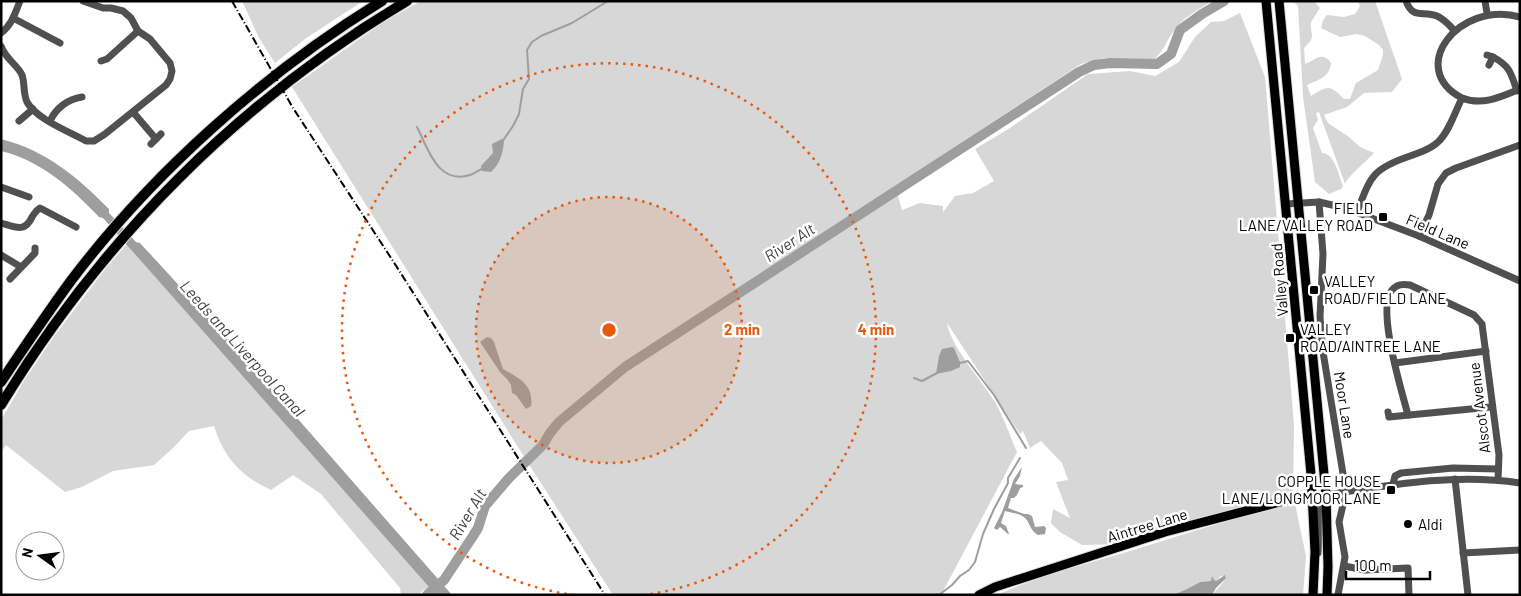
<svg xmlns="http://www.w3.org/2000/svg" width="1521" height="596" font-family="Barlow,sans-serif">
<style>
.green{fill:#d7d7d7}
.water{fill:#9e9e9e}
.lines{fill:none;stroke-linecap:round;stroke-linejoin:round}
.stream{stroke:#9e9e9e;stroke-width:2}
.river{stroke:#9e9e9e;stroke-width:10}
.major-casing{stroke:#dbdbdb;stroke-width:11}
.highway-casing{stroke:#dbdbdb;stroke-width:12}
.minor{stroke:#505050;stroke-width:7}
.major{stroke:#000;stroke-width:9}
.highway{stroke:#000;stroke-width:10}
.rail{stroke:#000;stroke-width:2;stroke-dasharray:8 2.5 1 2.5;stroke-linecap:butt}
.ring{fill:none;stroke:#e8590c;stroke-width:2.5;stroke-dasharray:2.5 5}
.poi-dot{fill:#000;stroke:#fff;stroke-width:2}
.labels{text-anchor:middle;dominant-baseline:central;stroke-width:5;stroke-linejoin:round;paint-order:stroke}
.poi-label{font-size:15px;fill:#000;stroke:#fff;text-anchor:start}
.street-label{font-size:15px;fill:#000;stroke:#fff}
.water-label{font-size:16px;font-style:italic;fill:#3f3f3f;stroke:#fff}
.centre{fill:#e8590c;stroke:#fff;stroke-width:2.5}
.ring-label{font-size:15px;text-anchor:middle;font-weight:bold;fill:#e8590c;stroke:#fff;stroke-width:5;stroke-linejoin:round;paint-order:stroke}
</style>
<rect width="100%" height="100%" fill="#fff"/>
<!-- green -->
<g class="green">
<polygon points="242,1 363,1 305,39 275,63 259,38"/>
<path d="M 421,1 L 1212,1 C 1198,10 1183,17 1174,31 C 1165,43 1165,49 1153,61 L 1104,58 L 1081,64 L 895,186 L 902,210 L 920,203 L 943,206 L 943,212 L 955,196 L 973,193 L 994,181 L 975,149 L 1010,128 L 1088,74 L 1130,71 L 1155,76 L 1179,62 L 1195,37 L 1211,22 L 1224,21 L 1240,13 L 1265,77 L 1294,425 L 1293,495 L 1197,518 L 1120,544 L 1082,545 L 1060,532 L 1051,523 L 1053,509 L 1070,518 L 1056,482 L 1068,480 L 1062,463 L 1041,441 L 1030,448 L 1023,431 L 1020,434 L 947,323 C 951,347 982,381 995,402 C 1004,418 1010,436 1017,452 L 941,595 L 613,595 L 528,463 L 292,87 L 385,21 Z"/>
<path d="M 1293,1 L 1314,1 L 1320,8 L 1311,22 C 1310,36 1317,36 1304,48 L 1305,64 C 1315,61 1321,50 1331,63 C 1330,77 1318,80 1307,85 L 1311,96 C 1328,86 1329,84 1344,99 L 1350,99 L 1356,83 L 1378,70 L 1383,55 L 1383,50 L 1379,45 L 1365,36 L 1357,34 L 1340,37 L 1321,28 L 1323,20 L 1327,15 L 1344,17 L 1355,14 L 1360,6 L 1358,1 L 1375,1 L 1402,79 L 1392,92 L 1364,93 L 1347,107 L 1324,115 L 1328,123 L 1349,137 L 1360,147 L 1374,153 C 1368,160 1347,177 1345,184 L 1319,112 L 1316,113 L 1318,120 L 1313,128 L 1322,153 C 1335,153 1339,176 1343,186 L 1341,189 L 1329,194 L 1315,182 L 1303,97 L 1298,6 Z"/>
<path d="M 127,244 L 133,252 L 436,595 L 430,595 L 424,589 L 419,595 L 401,595 L 400,588 L 321,494 L 293,475 L 271,490 C 241,476 224,458 214,426 L 189,431 L 173,448 L 154,465 L 113,471 L 82,487 L 65,492 L 6,445 L 1,452 L 1,420 L 25,379 L 55,335 L 106,268 Z"/>
<path d="M 1295,504 L 1306,556 L 1303,595 L 1212,595 C 1215,591 1226,581 1226,576 L 1221,576 L 1216,581 L 1200,582 L 1187,589 L 1173,595 L 999,594 C 1041,575 1086,564 1130,551 C 1185,534 1239,516 1295,504 Z"/>
</g>
<!-- water -->
<g class="water">
<path d="M 1,139 C 47,151 76,176 109,209 L 109,213 L 136,242 L 140,243 L 220,330 L 452,595 L 436,595 L 103,218 L 99,217 C 71,188 42,161 1,151 Z"/>
<path d="M 502,139 L 504,141 C 503,153 500,164 491,172 L 482,171 L 481,166 L 493,153 L 492,144 Z"/>
<path d="M 487,337 L 491,338 L 494,342 L 503,369 C 519,378 534,385 531,406 L 526,409 L 516,395 L 512,393 L 511,385 L 507,379 L 500,372 L 480,342 Z"/>
<polygon points="952,347 954,348 960,362 960,367 951,371 936,374 939,356 942,349"/>
<path d="M 1022,467 L 1020,476 L 1015,484 L 1023,485 L 1023,487 L 1020,488 L 1017,495 L 1014,498 L 1011,498 L 1008,508 L 1024,514 L 1028,514 L 1032,516 L 1035,527 L 1044,526 L 1046,528 L 1045,534 L 1038,535 C 1032,531 1031,528 1028,522 C 1024,514 1013,513 1005,511 L 1001,523 L 1006,526 L 1009,534 L 1008,534 L 1000,527 L 997,530 L 994,528 L 1002,512 L 1014,479 Z"/>
<polygon points="1225,575 1226,578 1216,588 1212,595 1173,595 1187,589 1200,582 1211,581 1212,576 1214,580 1216,581"/>
</g>
<g class="lines">
<!-- stream -->
<g class="stream">
<path d="M 417,127 C 428,148 437,185 470,175 C 474,174 479,170 484,168"/>
<polyline points="502,142 513,126 519,114 523,89 529,79 527,50 532,42 541,36 572,23 608,1"/>
<polyline points="960,363 968,361 994,395 1026,448"/>
<polyline points="914,378 922,381 937,373"/>
<polyline points="939,595 952,585 960,576 969,570 975,562 983,534 994,509 1008,483 1008,478 1020,458"/>
</g>
<!-- river -->
<polyline class="river" points="427,595 444,580 473,536 478,528 485,506 509,478 543,445 550,433 559,422 625,367 1079,72 1094,65 1110,63 1157,64 1171,54 1180,30 1202,14 1224,1"/>
<defs>
<g id="major">
<polyline points="1266,1 1311,474 1315,552 1313,595"/>
<polyline points="1279,1 1326,495 1328,567 1327,595"/>
<polyline points="979,595 995,587 1165,532 1284,501 1326,495"/>
</g>
<g id="highway">
<path d="M 1,382 C 23,349 46,315 70,282 C 152,173 266,72 382,1"/>
<path d="M 1,405 C 102,239 239,101 407,1"/>
</g>
</defs>
<!-- major casing -->
<use href="#major" class="major-casing"/>
<!-- highway casing -->
<use href="#highway" class="highway-casing"/>
<!-- minor -->
<g class="minor">
<path d="M 1406,1 C 1413,20 1423,10 1437,16 C 1444,19 1448,24 1453,29"/>
<polyline points="1485,1 1487,13"/>
<polyline points="13,18 60,43"/>
<path d="M 1,33 C 12,25 15,13 20,1"/>
<path d="M 1,46 C 6,60 17,64 22,75 C 25,83 23,94 27,102 C 36,119 70,132 86,141 L 94,141 L 105,134 L 166,85 L 170,79 L 172,71 L 170,63 L 150,39 L 138,31 L 131,18 L 123,11 L 111,8 L 103,8 L 83,1"/>
<polyline points="1487,55 1493,57 1489,65"/>
<path d="M 1493,57 C 1510,66 1511,73 1517,91"/>
<polyline points="101,61 107,59 138,31"/>
<path d="M 1462,98 C 1406,69 1458,0 1520,17"/>
<polyline points="133,112 156,139"/>
<polyline points="19,121 33,109"/>
<path d="M 50,121 C 56,108 68,99 82,97"/>
<polyline points="151,144 161,134"/>
<polyline points="1,187 29,197"/>
<polyline points="1319,202 1323,254 1320,317 1323,352 1346,492"/>
<polyline points="1286,204 1319,202 1345,208 1419,236 1520,281"/>
<path d="M 1357,212 C 1371,176 1372,169 1410,156 C 1420,152 1430,150 1438,142 C 1449,132 1455,112 1462,98 C 1482,106 1501,97 1520,89"/>
<path d="M 1,223 C 15,227 25,233 32,217 C 35,213 35,211 40,208 L 76,227"/>
<polyline points="1419,236 1429,215 1438,184 1446,173 1456,168 1520,145"/>
<polyline points="1,255 21,267"/>
<polyline points="10,279 35,253 35,248"/>
<polyline points="1395,363 1486,351"/>
<polyline points="1388,412 1389,417 1491,407"/>
<path d="M 1408,415 C 1402,392 1376,308 1392,290 C 1397,284 1403,284 1410,285 L 1474,315 L 1482,324 L 1499,455 L 1498,480"/>
<polyline points="1455,479 1468,595"/>
<polyline points="1393,484 1395,476 1401,473 1453,468 1498,469"/>
<path d="M 1318,553 C 1319,542 1317,506 1320,500 C 1322,497 1323,497 1326,495 C 1390,485 1455,473 1520,483"/>
<polyline points="1463,553 1520,550"/>
<polyline points="1344,566 1365,570 1408,568 1409,595"/>
<polyline points="1338,595 1345,557 1339,522 1343,505 1340,493"/>
</g>
<!-- major -->
<use href="#major" class="major"/>
<!-- highway -->
<use href="#highway" class="highway"/>
<!-- rail -->
<polyline class="rail" points="232,1 293,108 393,261 605,595"/>
</g>
<!-- distance rings -->
<circle cx="609" cy="330" r="133" fill="#e8590c" fill-opacity=".12"/>
<g class="ring">
<circle cx="609" cy="330" r="133"/>
<path d="M574 595A267 267 0 1 1 644 595"/>
</g>
<!-- markers -->
<g class="poi-dot">
<rect x="1378" y="212" width="10" height="10" rx="2.5"/>
<rect x="1309" y="285" width="10" height="10" rx="2.5"/>
<rect x="1285" y="333" width="10" height="10" rx="2.5"/>
<rect x="1386" y="485" width="10" height="10" rx="2.5"/>
<circle cx="1408" cy="524" r="5"/>
</g>
<g class="labels">
<!-- poi labels -->
<g class="poi-label">
<text x="1373" y="208" text-anchor="end">FIELD<tspan x="1373" dy="17">LANE/VALLEY ROAD</tspan></text>
<text x="1324" y="281">VALLEY<tspan x="1324" dy="17">ROAD/FIELD LANE</tspan></text>
<text x="1300" y="329">VALLEY<tspan x="1300" dy="17">ROAD/AINTREE LANE</tspan></text>
<text x="1381" y="481" text-anchor="end">COPPLE HOUSE<tspan x="1381" dy="17">LANE/LONGMOOR LANE</tspan></text>
<text x="1418" y="524">Aldi</text>
</g>
<!-- street labels -->
<g class="street-label">
<text transform="translate(1438 231) rotate(23)">Field Lane</text>
<text transform="translate(1279 280) rotate(-95)">Valley Road</text>
<text transform="translate(1345 405) rotate(81)">Moor Lane</text>
<text transform="translate(1479 408) rotate(-97)">Alscot Avenue</text>
<text transform="translate(1147 525) rotate(-17)">Aintree Lane</text>
</g>
<!-- water labels -->
<g class="water-label">
<text transform="translate(789 242) rotate(-33)">River Alt</text>
<text transform="translate(243 348) rotate(48)">Leeds and Liverpool Canal</text>
<text transform="translate(467 514) rotate(-59)">River Alt</text>
</g>
</g>
<circle cx="609" cy="330" r="8" class="centre"/>
<g class="ring-label">
<text x="742" y="335">2 min</text>
<text x="876" y="335">4 min</text>
</g>
<!-- border -->
<rect width="1521" height="596" fill="none" stroke="#000000" stroke-width="5"/>
<!-- north arrow -->
<g transform="translate(40 556) rotate(284)"><circle r="24" fill="#ffffff" stroke="#999999"/>
<path d="M0-4L9 19L0 12L-9 19Z" fill="#000000"/>
<text y="-8" font-size="14" font-weight="bold" text-anchor="middle" fill="#000000">N</text>
</g>
<!-- scale -->
<path d="M1346 571v8h84v-8" fill="none" stroke="#000000" stroke-width="2.5"/>
<text x="1354" y="571" font-size="15" fill="#000000" stroke="#ffffff" stroke-width="4" paint-order="stroke">100 m</text>
</svg>
